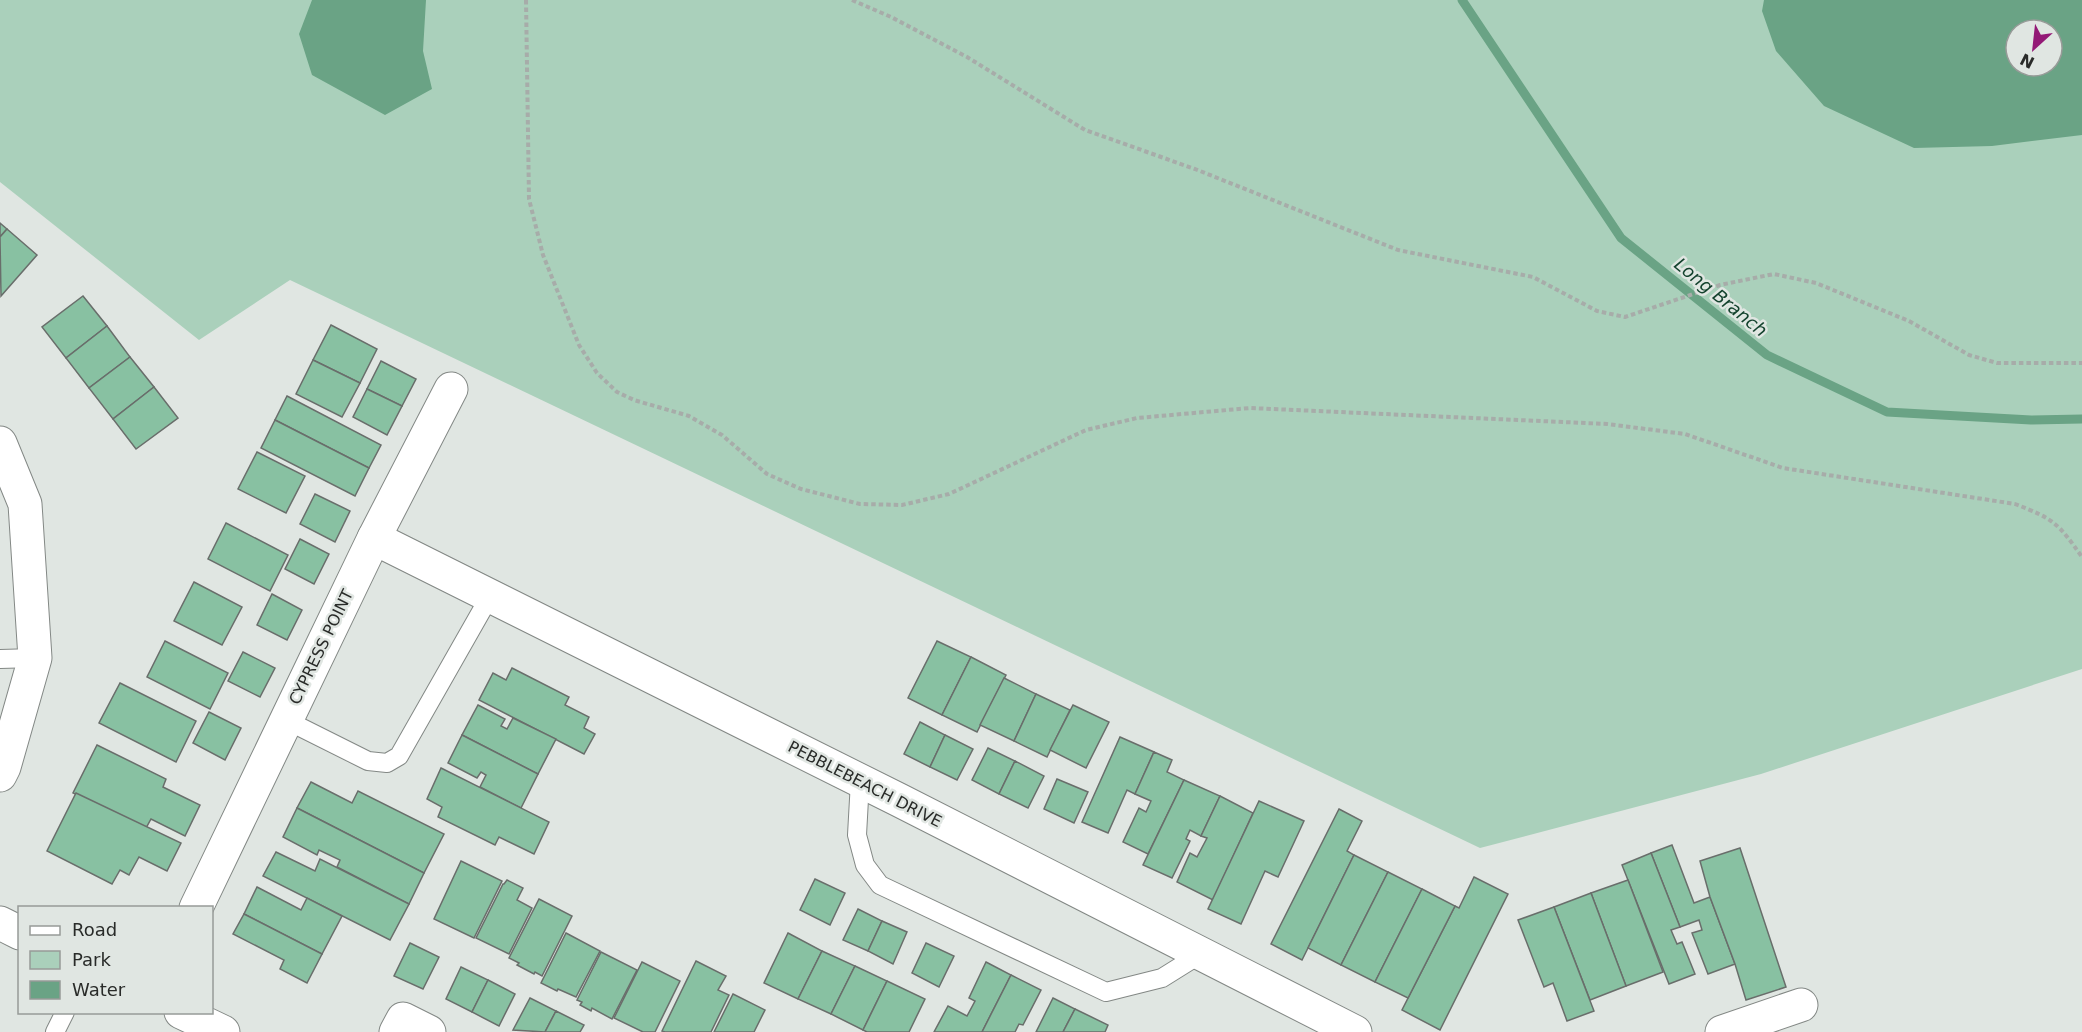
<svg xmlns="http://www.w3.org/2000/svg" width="2082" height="1032" font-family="'DejaVu Sans',sans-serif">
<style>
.green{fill:#aad0bb;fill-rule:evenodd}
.water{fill:#6aa385;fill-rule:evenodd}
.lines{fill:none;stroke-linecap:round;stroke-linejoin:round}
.stream{stroke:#6aa385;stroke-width:9}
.building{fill:#88c1a2;stroke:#696e6b;stroke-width:1.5}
.lane-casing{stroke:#838885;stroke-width:20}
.street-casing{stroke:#838885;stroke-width:35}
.path{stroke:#a7aca9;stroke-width:4;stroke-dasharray:4.5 3;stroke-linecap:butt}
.lane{stroke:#fff;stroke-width:18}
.street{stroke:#fff;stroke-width:33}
.labels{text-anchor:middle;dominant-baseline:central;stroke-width:5;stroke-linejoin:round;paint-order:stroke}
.street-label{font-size:16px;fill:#292b29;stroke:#e0e6e2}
.water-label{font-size:18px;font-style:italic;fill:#14432e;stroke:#e0e6e2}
</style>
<rect width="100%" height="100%" fill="#e0e6e2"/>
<!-- green -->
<path class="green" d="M 0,0 L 2082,0 L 2082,669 L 1761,774 L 1480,848 L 290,280 L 199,340 L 0,182 ZM 2016,30 L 2052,30 L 2052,66 L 2016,66 Z"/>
<!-- water -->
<g class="water">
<polygon points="312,0 426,0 423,51 432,89 385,115 312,75 299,34"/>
<path d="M 1764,0 L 2082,0 L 2082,135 L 1992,146 L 1914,148 L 1824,106 L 1776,51 L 1762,11 ZM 2016,30 L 2052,30 L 2052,66 L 2016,66 Z"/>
</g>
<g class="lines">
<!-- stream -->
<polyline class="stream" points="1462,0 1621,238 1767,355 1887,412 2031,420 2082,419"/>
</g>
<!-- building -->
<g class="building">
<polygon points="0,223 7,229 0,237"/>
<polygon points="7,229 37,255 1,296 0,237"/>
<polygon points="83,296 107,326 66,358 42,327"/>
<polygon points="331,325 377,349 360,383 313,360"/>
<polygon points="107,326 130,357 89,388 66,358"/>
<polygon points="130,357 154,387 113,419 89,388"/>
<polygon points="313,360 360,383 342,417 296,394"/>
<polygon points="381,361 416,379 402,406 367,389"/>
<polygon points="154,387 178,418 136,449 113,419"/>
<polygon points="367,389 402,406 387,435 353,417"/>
<polygon points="287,396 381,445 369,468 275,420"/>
<polygon points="275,420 369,468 355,496 261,448"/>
<polygon points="257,452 305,476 286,513 238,489"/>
<polygon points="315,494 350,511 335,542 300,524"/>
<polygon points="226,523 288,555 270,591 208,559"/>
<polygon points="300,539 329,554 314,584 285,569"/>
<polygon points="194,582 242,607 222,645 174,621"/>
<polygon points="272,594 302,610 287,640 257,625"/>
<polygon points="165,641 228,673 210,709 147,677"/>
<polygon points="937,641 971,657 942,715 908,698"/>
<polygon points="243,652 275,668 260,697 228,681"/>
<polygon points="971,657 1006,675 977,732 942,715"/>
<polygon points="512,668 569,697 565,705 589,717 584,728 595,734 584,754 479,700 493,673 506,680"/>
<polygon points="1004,678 1036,694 1014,741 980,725"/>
<polygon points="120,683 196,721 176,762 99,723"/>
<polygon points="1036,694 1070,710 1047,757 1014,741"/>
<polygon points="478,705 505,719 501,726 507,729 513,718 556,739 538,774 462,735"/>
<polygon points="1073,705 1109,722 1086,768 1050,750"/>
<polygon points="209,712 241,728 225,760 193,743"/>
<polygon points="920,722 945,735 930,767 904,754"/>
<polygon points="462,735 538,774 521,808 480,787 486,775 481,772 477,778 448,763"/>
<polygon points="945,735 973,749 957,780 930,767"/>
<polygon points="1120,737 1154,752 1135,794 1127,790 1108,833 1082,822"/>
<polygon points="97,745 166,779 163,787 200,805 185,836 151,819 146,828 73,793"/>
<polygon points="988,748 1015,761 999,794 972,780"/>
<polygon points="1154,752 1172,760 1167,772 1184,780 1148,854 1123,842 1139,808 1146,812 1151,801 1135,794"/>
<polygon points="1015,761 1044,776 1028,808 999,794"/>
<polygon points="441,768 549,822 534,854 499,837 495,845 438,817 442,807 427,799"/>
<polygon points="1057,779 1088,792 1074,823 1044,809"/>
<polygon points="1184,780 1220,796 1201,836 1190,830 1186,839 1190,841 1172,878 1143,865"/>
<polygon points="311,782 352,803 358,791 444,834 424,873 297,808"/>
<polygon points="76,793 181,843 167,871 139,857 129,875 120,870 112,884 47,851"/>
<polygon points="1220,796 1253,813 1213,900 1177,882 1190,853 1197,857 1207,838 1201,836"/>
<polygon points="1259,801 1304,821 1278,877 1265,871 1241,924 1208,909"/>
<polygon points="297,808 424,873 409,904 337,867 340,860 319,850 317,855 283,837"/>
<polygon points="1339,809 1362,821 1347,851 1354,855 1302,960 1271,944"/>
<polygon points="1672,845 1694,903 1710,897 1735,964 1708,974 1692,933 1702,930 1699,920 1680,927 1651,853"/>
<polygon points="1740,848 1786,987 1746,1000 1735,964 1710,897 1700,861"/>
<polygon points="276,852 315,871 320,859 409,904 390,940 263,876"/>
<polygon points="1651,853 1680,927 1671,930 1677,944 1682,942 1695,974 1669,984 1622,865"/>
<polygon points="1354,855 1388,872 1341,965 1308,948"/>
<polygon points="461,861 502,881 474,938 434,919"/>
<polygon points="1388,872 1422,889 1375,982 1341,965"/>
<polygon points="1474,877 1508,894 1440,1030 1402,1010 1455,906 1459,908"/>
<polygon points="815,879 845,893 830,925 800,910"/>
<polygon points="507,880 523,888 517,900 532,908 509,954 476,938 503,884 504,884"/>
<polygon points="1628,880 1663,972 1626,986 1591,893"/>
<polygon points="257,887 301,910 307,898 342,916 322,954 244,914"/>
<polygon points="1422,889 1455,906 1408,998 1375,982"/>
<polygon points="1591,893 1626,986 1590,1000 1554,907"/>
<polygon points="539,899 572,916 542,976 535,972 534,974 517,965 519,963 509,958"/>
<polygon points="1554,907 1594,1011 1567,1021 1553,983 1544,987 1518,920"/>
<polygon points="858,909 882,921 868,951 843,940"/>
<polygon points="244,914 322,954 307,983 280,969 284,960 233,934"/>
<polygon points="882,921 907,932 893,964 868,951"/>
<polygon points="566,933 600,951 576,997 558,989 557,991 541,983"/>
<polygon points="788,933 822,951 798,999 764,983"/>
<polygon points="410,943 439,957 423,989 394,976"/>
<polygon points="926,943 954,956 939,987 912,973"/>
<polygon points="822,951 855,966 831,1014 798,999"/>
<polygon points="601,952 637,970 612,1019 592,1008 591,1011 580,1005 582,1002 577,1000"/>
<polygon points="696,961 726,976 718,990 729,995 711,1032 665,1032 662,1031"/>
<polygon points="642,962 680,981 655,1032 643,1032 614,1018"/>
<polygon points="986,962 1011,975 982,1032 934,1032 948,1006 967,1016 975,1001 969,998"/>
<polygon points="855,966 887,981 863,1030 831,1014"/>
<polygon points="461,967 488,980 472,1012 446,999"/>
<polygon points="1011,975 1041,990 1023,1025 1019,1024 1015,1032 982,1032"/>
<polygon points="488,980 515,994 499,1026 472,1012"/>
<polygon points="887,981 925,999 909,1032 867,1032 863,1030"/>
<polygon points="733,994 765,1010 754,1032 714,1032"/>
<polygon points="530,998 556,1011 545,1032 513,1030"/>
<polygon points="1053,998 1075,1009 1063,1032 1036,1032"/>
<polygon points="1075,1009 1108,1025 1105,1032 1063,1032"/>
<polygon points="556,1011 584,1025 580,1032 545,1032"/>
</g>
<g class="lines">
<defs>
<g id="lane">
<polyline points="0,659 35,658"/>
<polyline points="286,720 368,761 387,763 399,756 490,596"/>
<polyline points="860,781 857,835 865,865 880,885 1106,992 1162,978 1202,953"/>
<polyline points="55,1032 65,1012"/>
</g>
<g id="street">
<polyline points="0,443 25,504 35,658 4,767 0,775"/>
<polyline points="374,538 899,800 1355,1032"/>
<polyline points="196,908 374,538 451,389"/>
<polyline points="0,923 20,933"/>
<polyline points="181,1012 223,1032"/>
<polyline points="396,1032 403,1019 429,1032"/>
<polyline points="1722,1032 1801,1005"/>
</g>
</defs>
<!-- lane casing -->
<use href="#lane" class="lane-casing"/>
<!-- street casing -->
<use href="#street" class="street-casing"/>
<!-- path -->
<g class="path">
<path d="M 526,0 L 529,199 L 543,255 L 579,345 L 597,373 L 617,392 L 634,400 L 689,416 L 722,435 L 767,474 L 801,489 L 860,504 L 902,505 L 949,494 L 1086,430 L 1137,418 L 1250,408 L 1607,424 L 1685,434 L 1783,468 L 2015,504 C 2054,519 2058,523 2082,557"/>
<polyline points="852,0 891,17 967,57 1085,130 1195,169 1398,250 1533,277 1597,311 1625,317 1720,285 1774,274 1816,283 1909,321 1969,355 1997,363 2082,363"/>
</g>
<!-- lane -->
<use href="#lane" class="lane"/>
<!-- street -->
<use href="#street" class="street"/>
</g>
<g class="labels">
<!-- street labels -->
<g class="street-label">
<text transform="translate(321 647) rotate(-64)">CYPRESS POINT</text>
<text transform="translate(865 784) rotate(27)">PEBBLEBEACH DRIVE</text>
</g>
<!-- water labels -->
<g class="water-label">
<text transform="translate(1721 297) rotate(39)">Long Branch</text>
</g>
</g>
<!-- legend -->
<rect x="18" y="906" width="195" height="108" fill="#e0e6e2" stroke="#979b98" stroke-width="1.5"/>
<rect x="30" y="926" width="30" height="9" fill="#ffffff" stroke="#979b98" stroke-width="1.5"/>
<text x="72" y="936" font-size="18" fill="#292b29">Road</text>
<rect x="30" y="951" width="30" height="18" fill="#aad0bb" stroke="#979b98" stroke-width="1.5"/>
<text x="72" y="966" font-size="18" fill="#292b29">Park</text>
<rect x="30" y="981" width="30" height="18" fill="#6aa385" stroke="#979b98" stroke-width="1.5"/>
<text x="72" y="996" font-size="18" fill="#292b29">Water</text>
<!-- north arrow -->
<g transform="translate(2034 48) rotate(207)"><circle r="28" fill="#e0e6e2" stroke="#979b98" stroke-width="1.5"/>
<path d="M0-4.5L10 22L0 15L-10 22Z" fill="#931976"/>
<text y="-9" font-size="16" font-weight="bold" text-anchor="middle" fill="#292b29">N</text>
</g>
</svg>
